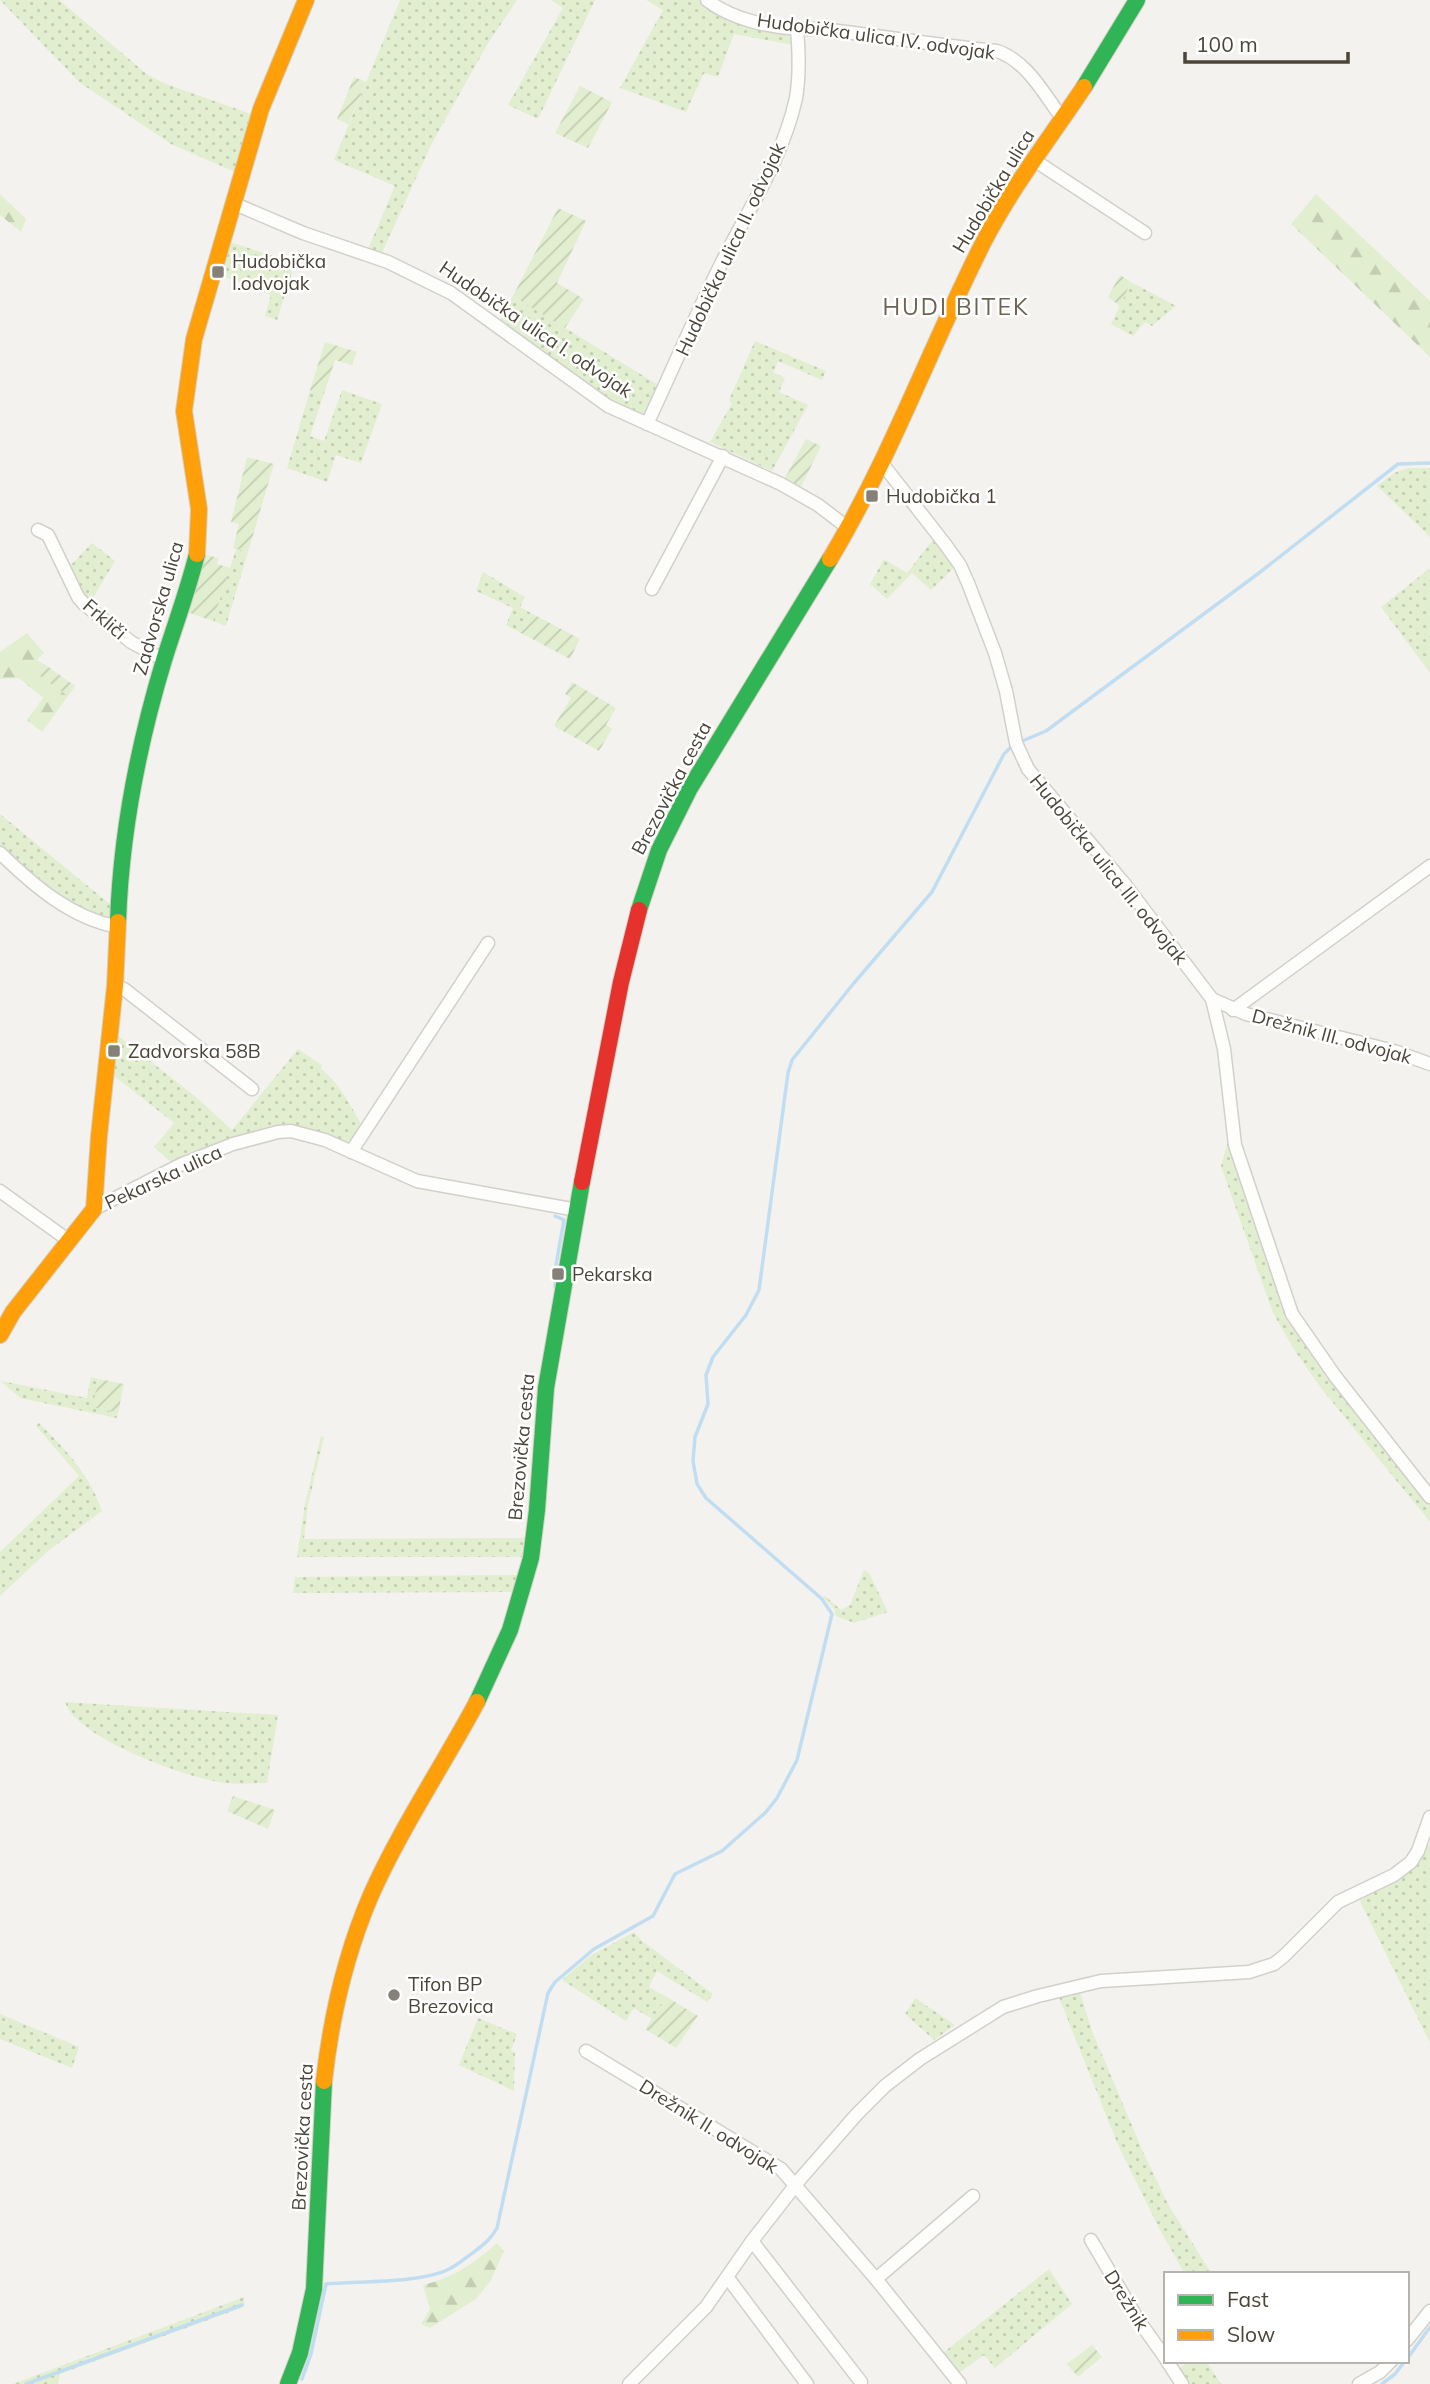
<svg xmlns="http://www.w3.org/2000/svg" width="1430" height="2384" font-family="Mulish,sans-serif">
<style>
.grass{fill:url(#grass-dots)}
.forest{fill:url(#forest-firs)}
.garden{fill:url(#garden-furrows)}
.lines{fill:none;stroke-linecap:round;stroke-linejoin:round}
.stream{stroke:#c0ddf1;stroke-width:3.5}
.street-casing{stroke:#d2d0cb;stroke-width:15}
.fast-casing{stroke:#d3cfc5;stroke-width:18}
.slow-casing{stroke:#d3cfc5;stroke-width:18}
.jam-casing{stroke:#d3cfc5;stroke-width:18}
.street{stroke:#fdfdfc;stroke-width:12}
.fast{stroke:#30b455;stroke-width:16}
.slow{stroke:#ff9f0a;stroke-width:16}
.jam{stroke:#e5322d;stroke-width:16}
.poi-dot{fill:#868178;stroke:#fff;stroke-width:2.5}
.labels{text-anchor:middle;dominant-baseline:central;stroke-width:5;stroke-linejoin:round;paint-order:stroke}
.street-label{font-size:19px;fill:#4b4439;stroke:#fff}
.poi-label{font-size:19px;fill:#4b4439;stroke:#fff;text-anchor:start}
.quarter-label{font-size:23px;letter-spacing:2px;fill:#6e6250;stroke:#fff}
</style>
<defs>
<pattern id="grass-dots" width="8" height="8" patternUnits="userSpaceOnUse" patternTransform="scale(1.75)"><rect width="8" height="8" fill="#e1eecf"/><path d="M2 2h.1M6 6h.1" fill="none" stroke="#c3cdb2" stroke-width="1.8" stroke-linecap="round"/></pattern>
<pattern id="forest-firs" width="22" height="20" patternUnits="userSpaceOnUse" patternTransform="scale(1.75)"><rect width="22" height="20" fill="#e1eecf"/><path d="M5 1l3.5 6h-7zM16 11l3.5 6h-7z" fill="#c3cdb2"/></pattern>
<pattern id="garden-furrows" width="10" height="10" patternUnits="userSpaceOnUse" patternTransform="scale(1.75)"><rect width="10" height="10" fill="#e1eecf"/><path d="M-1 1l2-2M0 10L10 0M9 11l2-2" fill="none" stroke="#c3cdb2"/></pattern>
</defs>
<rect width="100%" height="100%" fill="#f4f2ee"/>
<!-- grass -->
<g class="grass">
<polygon points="0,0 59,0 148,75 166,84 251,114 235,172 171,144 79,82"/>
<polygon points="400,0 517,0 487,45 432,143 381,255 368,249 395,186 334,160"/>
<polygon points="551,0 595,0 538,119 508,105 563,8"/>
<polygon points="646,0 698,0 720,14 788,33 794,45 734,34 718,77 704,73 686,112 620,88 663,10"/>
<polygon points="230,242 295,263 277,320 265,316 271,295 220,275"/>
<polygon points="1131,282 1176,306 1152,326 1145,322 1133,336 1111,324"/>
<polygon points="513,296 660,386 646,415 639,416 626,412 500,322"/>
<polygon points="755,341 826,371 822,380 778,361 773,372 785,378 779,392 808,405 772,471 710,442 732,403 729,400"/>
<polygon points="310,390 324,394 310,436 324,441 342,390 382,404 361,463 336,455 327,482 287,468"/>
<polygon points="1408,468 1430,468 1430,537 1377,486 1394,473"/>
<polygon points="934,538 955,567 931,590 912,573 887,599 870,584 884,559 907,573"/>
<polygon points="92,543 115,561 90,603 83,596 69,567"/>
<polygon points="236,549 248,552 226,626 213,621"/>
<polygon points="1430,568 1430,673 1381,607"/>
<polygon points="483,572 525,597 520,607 531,613 521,633 506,625 513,608 476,591"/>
<path d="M 0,814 L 111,905 L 110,918 C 67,908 31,877 0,846 Z"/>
<path d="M 117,1035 L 196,1097 L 232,1130 L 298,1049 L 322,1065 L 321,1069 C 339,1082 351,1107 362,1125 L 352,1141 L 347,1143 L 303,1127 L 292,1125 L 172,1163 L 154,1147 L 174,1123 L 113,1075 Z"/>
<polygon points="1229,1137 1280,1294 1333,1379 1430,1503 1430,1522 1321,1388 1295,1351 1273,1313 1221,1166"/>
<polygon points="91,1377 99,1379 93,1407 118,1413 117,1418 20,1398 1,1381 87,1398"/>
<path d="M 39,1423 C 66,1450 90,1475 102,1511 L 48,1551 L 0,1596 L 0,1552 L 79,1476 L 36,1426 Z"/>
<polygon points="321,1436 324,1437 308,1505 304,1539 525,1538 523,1557 297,1557 305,1504"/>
<polygon points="864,1570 869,1573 888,1612 854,1623 836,1616 834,1609 823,1597 825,1596 841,1610 850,1605"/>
<polygon points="519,1575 514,1592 293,1593 295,1577"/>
<path d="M 65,1702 L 278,1715 L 267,1783 C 251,1783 235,1785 219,1782 C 183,1776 76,1738 65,1702 Z"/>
<polygon points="1427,1843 1430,1847 1430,2043 1358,1897"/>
<polygon points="634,1932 642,1941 713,1994 707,2002 657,1971 649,1987 667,1997 652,2019 634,2008 626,2021 562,1980 590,1956"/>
<polygon points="1079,1989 1092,2031 1144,2154 1169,2206 1210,2271 1205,2274 1185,2274 1159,2228 1118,2145 1058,1995"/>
<polygon points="915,1998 955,2025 934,2040 905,2014"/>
<polygon points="0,2014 79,2047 72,2068 0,2039"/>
<polygon points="478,2018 517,2034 511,2051 515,2052 514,2091 459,2065"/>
<polygon points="1049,2269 1072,2304 995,2368 984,2355 959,2373 943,2353"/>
<polygon points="244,2297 244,2307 60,2374 58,2384 13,2384"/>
<polygon points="1190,2361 1206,2361 1221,2384 1187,2384 1177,2370"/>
</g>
<!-- forest -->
<g class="forest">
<polygon points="0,194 26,219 21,232 0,215"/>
<polygon points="1316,194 1430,301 1430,357 1291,224"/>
<polygon points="27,633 44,653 37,660 47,666 40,676 68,696 42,732 27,720 43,698 19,678 0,679 0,652"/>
<path d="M 497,2243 L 504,2251 L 490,2282 L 476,2299 L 430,2328 L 421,2324 L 430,2309 L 423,2285 C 452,2278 475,2263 497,2243 Z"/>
</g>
<!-- garden -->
<g class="garden">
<polygon points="354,77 366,82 348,124 337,119"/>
<polygon points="580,86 612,102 588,148 555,133"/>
<polygon points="558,208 586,221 557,283 584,299 565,328 513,296"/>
<polygon points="1120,275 1131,282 1120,306 1108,297"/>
<polygon points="325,342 357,352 352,365 335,360 324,394 310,390"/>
<polygon points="806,439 821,446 801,487 785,478"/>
<polygon points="247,457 274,464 248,552 233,548 239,524 231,522"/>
<polygon points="203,554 218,558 217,564 230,568 213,621 187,612"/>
<polygon points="531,613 580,639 570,659 521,633"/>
<polygon points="47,666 75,686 68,696 40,676"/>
<polygon points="572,682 616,708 606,725 612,729 599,751 554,726 571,698 565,694"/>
<polygon points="99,1379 124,1384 118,1413 92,1407"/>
<polygon points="233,1796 275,1810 268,1829 227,1811"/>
<polygon points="667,1997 698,2016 676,2048 645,2029"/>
<polygon points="1092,2345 1102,2357 1078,2377 1067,2364"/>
</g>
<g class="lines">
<!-- stream -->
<g class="stream">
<polyline points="1020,742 1046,731 1259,573 1398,464 1430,463"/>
<polyline points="555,1287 556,1265 564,1220 555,1216"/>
<polyline points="1407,2359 1430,2327"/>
<path d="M 302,2379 L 311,2354 L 326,2284 C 357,2281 420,2283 447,2270 C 457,2266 465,2258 474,2252 C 484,2244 491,2239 497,2228 L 548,1993 L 555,1982 L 594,1949 L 653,1916 L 675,1874 L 722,1851 L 766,1812 L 777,1798 L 797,1760 L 832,1614 L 822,1599 L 706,1498 L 697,1484 L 693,1461 L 695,1437 L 708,1404 L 706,1375 L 713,1357 L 746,1315 L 759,1290 L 788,1073 L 792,1060 L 854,983 L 932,892 L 1004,754 L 1010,748"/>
<polyline points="26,2384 242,2305"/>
<polyline points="1382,2384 1395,2374 1405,2361"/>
</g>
<defs>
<g id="street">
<path d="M 707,0 C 731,19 768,27 799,29 C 809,29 820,28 831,30 C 887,37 941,46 997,51 C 1027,61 1044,94 1062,118"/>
<polyline points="1034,160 1145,233"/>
<polyline points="235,204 303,233 388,262 451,293 608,406 781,484 818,505 848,528"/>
<path d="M 647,424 C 672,371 695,316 721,264 C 748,210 783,158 796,98 C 800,75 799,52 797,29"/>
<polyline points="881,462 945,544 960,565 968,583 995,653 1006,691 1016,743 1028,769 1123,882 1212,999 1246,1014 1394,1051 1430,1064"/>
<polyline points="38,530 48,535 78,597 84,604 131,642 164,660"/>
<polyline points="652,589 723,456"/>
<path d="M 0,853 C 34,886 71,918 118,927"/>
<polyline points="115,986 124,989 252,1089"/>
<polyline points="1212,999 1224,1049 1235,1145 1292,1314 1335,1376 1430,1497"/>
<polyline points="1233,1010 1430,866"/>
<polyline points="351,1152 488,943"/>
<polyline points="0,1191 68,1240"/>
<polyline points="94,1209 182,1164 233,1144 278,1132 291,1131 325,1140 417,1181 577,1210"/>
<polyline points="586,2051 781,2169 876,2279 960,2384"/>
<polyline points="1091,2240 1137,2318 1166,2359"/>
<polyline points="752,2241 861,2382"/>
<polyline points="728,2278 807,2384"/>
<polyline points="876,2279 973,2196"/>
<polyline points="1407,2340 1430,2311"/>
<polyline points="1167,2361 1182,2384"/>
<polyline points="629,2384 706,2307 752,2241 801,2178 857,2114 885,2086 920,2059 1003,2007 1038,1996 1101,1981 1249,1972 1274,1964 1284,1956 1338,1902 1394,1875 1411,1862 1418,1851 1430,1817"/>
<polyline points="1359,2384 1380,2372 1391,2361"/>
</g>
<g id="fast">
<polyline points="1084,87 1137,0"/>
<polyline points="639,910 659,850 690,788 830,559"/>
<path d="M 118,922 C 121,833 138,746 164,660 C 175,625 188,590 197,554"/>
<polyline points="477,1702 510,1630 531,1558 537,1510 546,1388 582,1182"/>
<polyline points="288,2384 300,2353 314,2289 324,2081"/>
</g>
<g id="slow">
<polyline points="197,554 199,509 184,411 194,339 261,109 306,0"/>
<path d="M 830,559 C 890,459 930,348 983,243 C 1011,188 1050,138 1084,87"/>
<polyline points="0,1335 13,1312 94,1209 99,1136 115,986 118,922"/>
<path d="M 324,2081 C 331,2018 346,1953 371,1895 C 401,1828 442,1767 477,1702"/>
</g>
<polyline id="jam" points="582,1182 621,982 639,910"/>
</defs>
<!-- street casing -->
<use href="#street" class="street-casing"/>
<!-- fast casing -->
<use href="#fast" class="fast-casing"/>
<!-- slow casing -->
<use href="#slow" class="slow-casing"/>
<!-- jam casing -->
<use href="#jam" class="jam-casing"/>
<!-- street -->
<use href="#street" class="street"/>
<!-- fast -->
<use href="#fast" class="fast"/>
<!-- slow -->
<use href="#slow" class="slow"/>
<!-- jam -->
<use href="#jam" class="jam"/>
</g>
<!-- markers -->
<g class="poi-dot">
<rect x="211" y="265" width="14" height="14" rx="3.5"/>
<rect x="865" y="489" width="14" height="14" rx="3.5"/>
<rect x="107" y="1044" width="14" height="14" rx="3.5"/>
<rect x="551" y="1267" width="14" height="14" rx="3.5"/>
<circle cx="394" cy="1995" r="7"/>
</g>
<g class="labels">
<!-- street labels -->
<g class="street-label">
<text transform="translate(876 36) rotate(8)">Hudobička ulica IV. odvojak</text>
<text transform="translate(993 191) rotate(-59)">Hudobička ulica</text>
<text transform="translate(730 249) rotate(-65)">Hudobička ulica II. odvojak</text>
<text transform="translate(536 329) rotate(34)">Hudobička ulica I. odvojak</text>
<text transform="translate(158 608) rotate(-74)">Zadvorska ulica</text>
<text transform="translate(105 619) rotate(41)">Frkliči</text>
<text transform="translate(671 788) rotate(-62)">Brezovička cesta</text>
<text transform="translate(1109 869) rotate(51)">Hudobička ulica III. odvojak</text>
<text transform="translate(1332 1036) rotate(15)">Drežnik III. odvojak</text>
<text transform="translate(163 1177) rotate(-25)">Pekarska ulica</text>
<text transform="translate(521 1447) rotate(-85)">Brezovička cesta</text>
<text transform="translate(709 2126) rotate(32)">Drežnik II. odvojak</text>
<text transform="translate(302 2137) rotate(-87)">Brezovička cesta</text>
<text transform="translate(1127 2300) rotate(58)">Drežnik</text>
</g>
<!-- poi labels -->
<g class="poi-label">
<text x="232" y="261">Hudobička<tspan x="232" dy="22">I.odvojak</tspan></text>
<text x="886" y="496">Hudobička 1</text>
<text x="128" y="1051">Zadvorska 58B</text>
<text x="572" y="1274">Pekarska</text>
<text x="408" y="1984">Tifon BP<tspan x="408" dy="22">Brezovica</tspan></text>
</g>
<!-- quarter labels -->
<g class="quarter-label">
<text x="956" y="306">HUDI BITEK</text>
</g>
</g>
<!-- legend -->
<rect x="1164" y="2272" width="245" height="91" fill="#ffffff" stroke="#b7b4b0" stroke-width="2"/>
<rect x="1178" y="2295" width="35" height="10" fill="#30b455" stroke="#b7b4b0" stroke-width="2"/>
<text x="1227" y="2307" font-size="21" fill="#4b4439">Fast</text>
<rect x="1178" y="2330" width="35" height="10" fill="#ff9f0a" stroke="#b7b4b0" stroke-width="2"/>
<text x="1227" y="2342" font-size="21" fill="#4b4439">Slow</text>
<!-- scale -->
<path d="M1185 52v10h163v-10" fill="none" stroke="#4b4439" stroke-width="3.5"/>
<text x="1196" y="52" font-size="21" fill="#4b4439" stroke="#ffffff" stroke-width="5" paint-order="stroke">100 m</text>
</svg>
